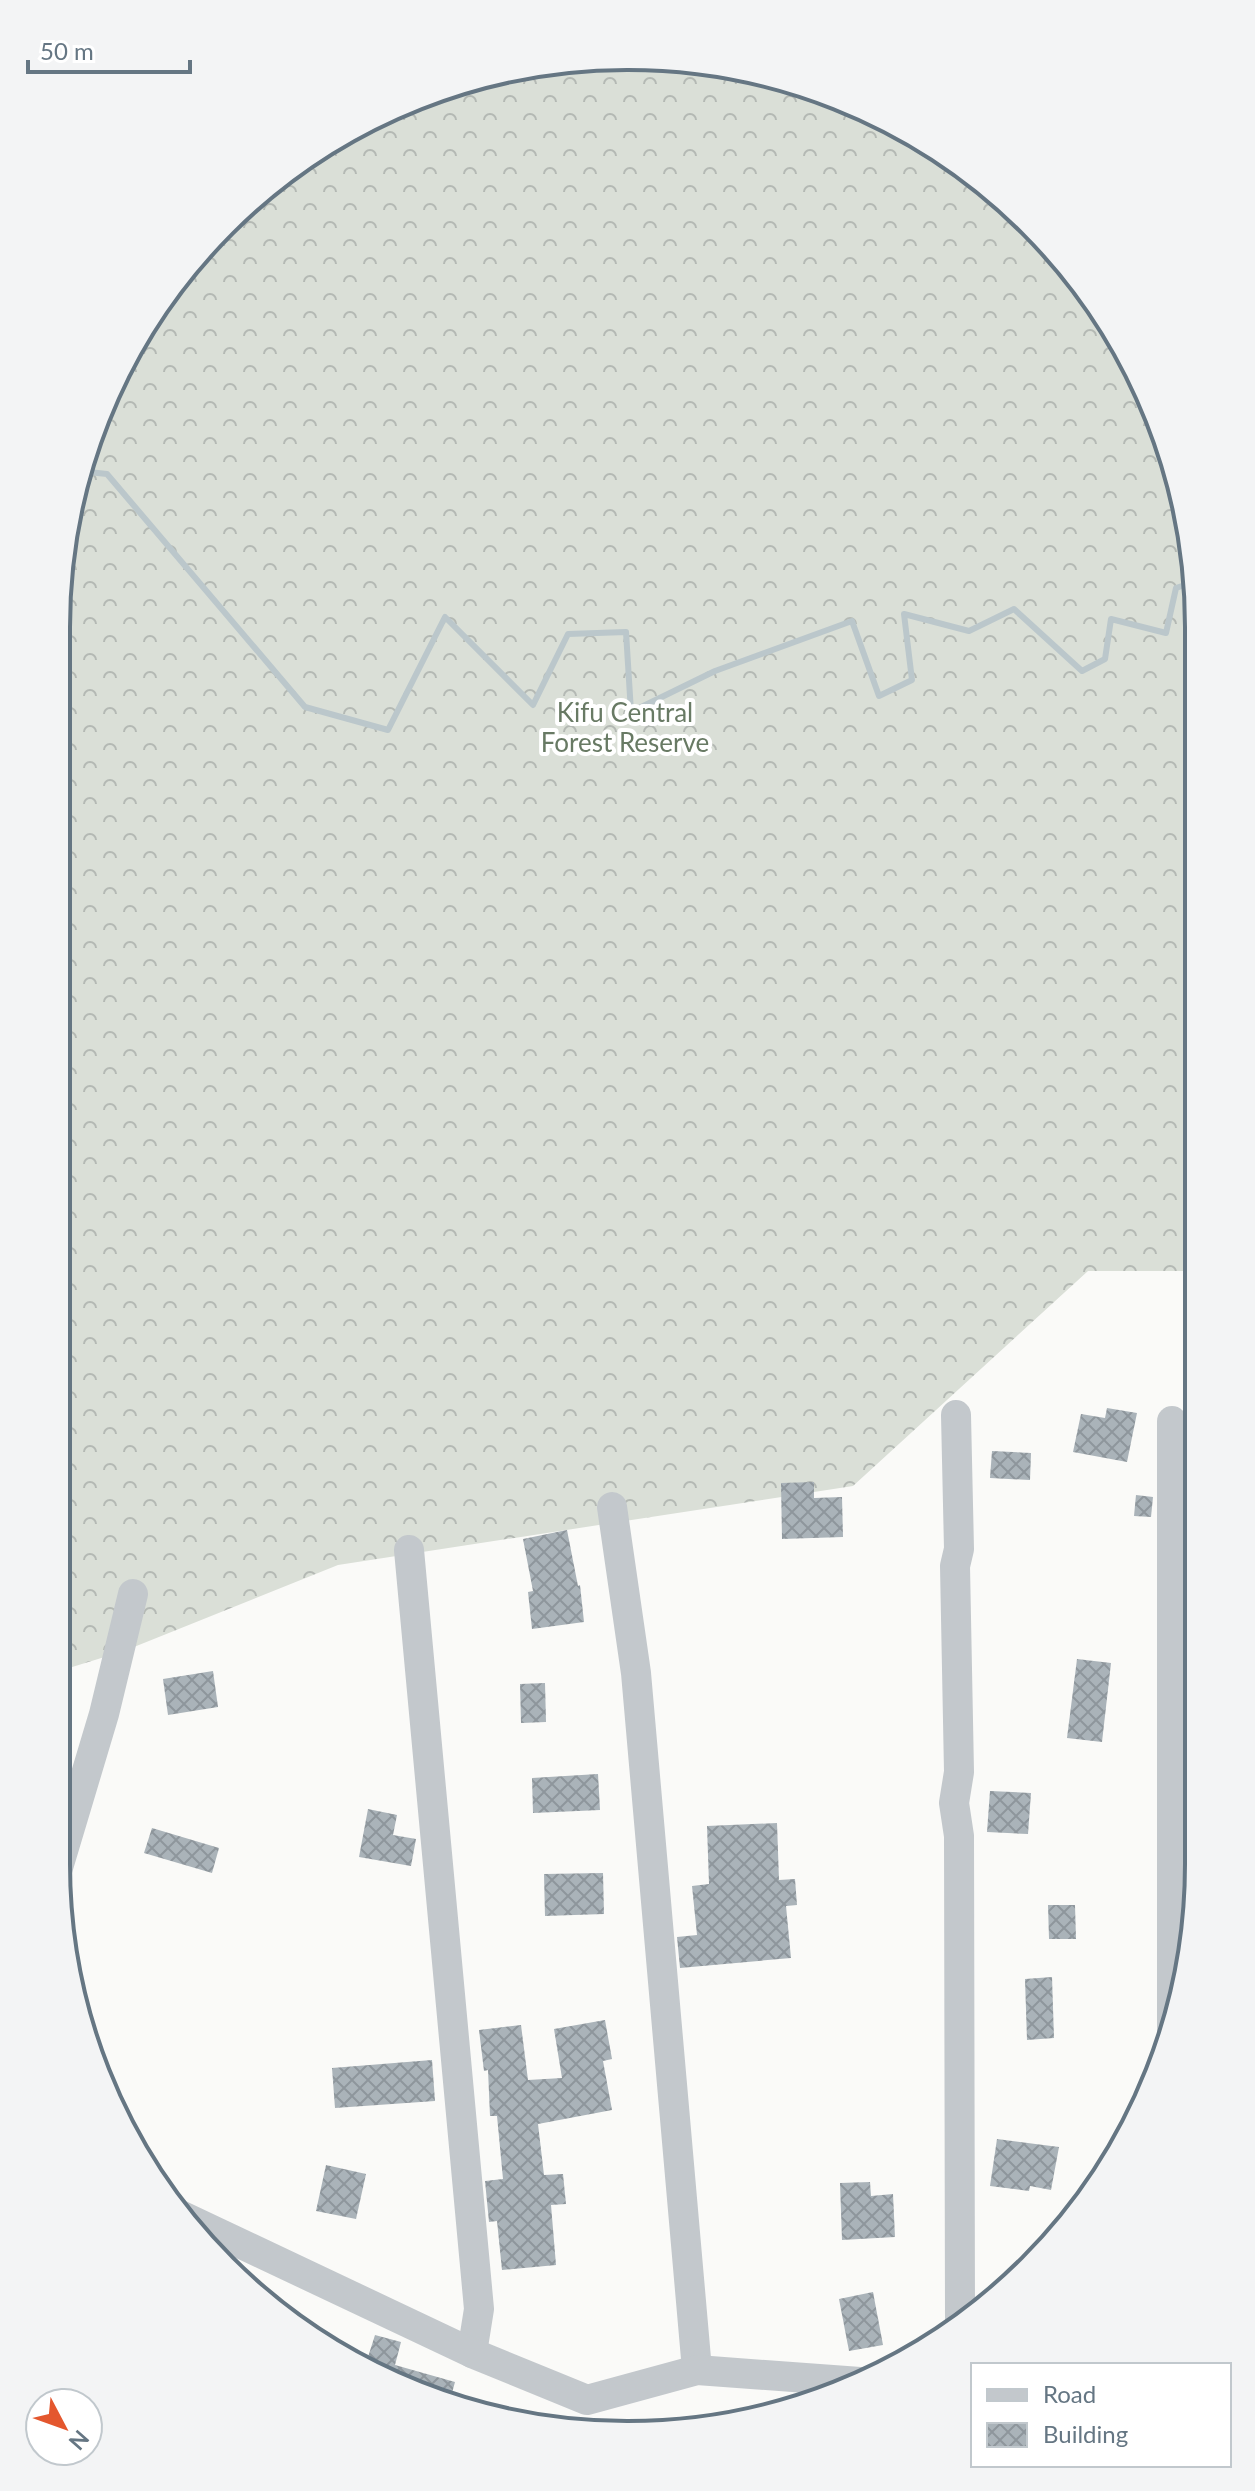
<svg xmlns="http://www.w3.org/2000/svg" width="1255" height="2491" font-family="Lato,sans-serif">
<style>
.forest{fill:url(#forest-crowns)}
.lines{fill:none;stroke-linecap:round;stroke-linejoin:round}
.stream{stroke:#bbc7cb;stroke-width:6}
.building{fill:url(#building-cross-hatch)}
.minor{stroke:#c3c8cc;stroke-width:30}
.labels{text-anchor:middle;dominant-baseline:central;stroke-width:8;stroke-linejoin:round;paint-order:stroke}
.park-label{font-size:26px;fill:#687a64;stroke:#fff}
.rim{fill:none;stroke:#657683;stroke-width:4}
</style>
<defs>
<pattern id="forest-crowns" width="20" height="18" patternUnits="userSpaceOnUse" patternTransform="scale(2)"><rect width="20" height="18" fill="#dadfd7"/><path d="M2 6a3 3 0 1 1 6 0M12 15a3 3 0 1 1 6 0" fill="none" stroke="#b4b9b4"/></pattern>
<pattern id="building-cross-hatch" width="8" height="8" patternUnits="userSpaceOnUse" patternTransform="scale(2)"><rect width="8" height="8" fill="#aab3b9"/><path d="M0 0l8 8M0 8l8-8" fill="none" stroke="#8e969c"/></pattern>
</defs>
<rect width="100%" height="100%" fill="#fafaf8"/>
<!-- forest -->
<polygon class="forest" points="664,57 775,75 880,115 976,174 1081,280 1156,409 1194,553 1196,1271 1088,1271 853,1486 338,1565 124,1651 56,1672 57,591 75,480 115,375 174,280 250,198 341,133 443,86 552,61"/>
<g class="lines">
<!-- stream -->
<polyline class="stream" points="79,471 107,474 305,707 388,730 445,617 533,705 568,634 626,632 631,712 715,671 852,621 879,696 912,680 904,614 969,631 1014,609 1082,671 1105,659 1111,619 1166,633 1176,588 1194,582"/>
</g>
<!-- building -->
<g class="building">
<polygon points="1107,1408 1137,1413 1127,1462 1073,1452 1081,1414 1105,1418"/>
<polygon points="992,1451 1031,1453 1030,1480 990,1478"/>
<polygon points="814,1482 814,1498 842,1497 843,1537 782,1539 781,1483"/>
<polygon points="1136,1495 1153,1497 1151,1517 1134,1516"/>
<polygon points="567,1530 578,1586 580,1585 584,1622 532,1629 528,1592 533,1591 523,1539"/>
<polygon points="1077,1659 1111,1663 1102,1742 1067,1738"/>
<polygon points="213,1671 218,1707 168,1715 163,1679"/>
<polygon points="545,1683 546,1722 521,1723 520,1684"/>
<polygon points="598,1774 600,1810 533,1813 532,1778"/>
<polygon points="990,1791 1031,1793 1028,1834 987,1832"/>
<polygon points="368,1809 397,1815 393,1835 416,1839 411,1866 359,1857"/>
<polygon points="777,1823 779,1880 795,1879 797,1905 786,1906 791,1958 680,1968 677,1937 697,1935 692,1886 709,1884 707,1826"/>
<polygon points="152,1828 219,1848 212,1873 144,1853"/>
<polygon points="603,1873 604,1914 545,1916 544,1874"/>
<polygon points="1048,1905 1075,1905 1076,1939 1049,1939"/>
<polygon points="1052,1977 1054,2038 1027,2040 1025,1979"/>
<polygon points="605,2020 612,2059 603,2061 612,2110 538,2124 544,2175 563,2174 566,2204 551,2205 556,2265 502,2270 497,2221 489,2222 485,2181 503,2179 497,2116 490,2116 488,2070 484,2071 479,2030 521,2025 528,2080 562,2078 554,2029"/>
<polygon points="432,2060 435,2101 335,2108 332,2068"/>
<polygon points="997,2139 1059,2147 1051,2190 1030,2186 1029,2191 990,2186"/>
<polygon points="326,2165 366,2174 356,2219 316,2211"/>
<polygon points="870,2182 871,2196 893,2194 895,2237 842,2240 840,2183"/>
<polygon points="873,2292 883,2345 849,2351 839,2299"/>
<polygon points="375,2335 401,2342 395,2365 455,2382 449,2404 408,2391 350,2360 353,2353 368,2357"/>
</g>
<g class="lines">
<!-- minor -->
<g class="minor">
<polyline points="956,1415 959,1549 955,1566 959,1772 954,1803 959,1836 960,2319"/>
<polyline points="612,1507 636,1673 697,2370"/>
<polyline points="409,1550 479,2309 472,2353"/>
<polyline points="57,1871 104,1714 133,1594"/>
<polyline points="1172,2032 1172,1421"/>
<polyline points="176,2213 472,2353 587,2400 697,2370 860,2382"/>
</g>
</g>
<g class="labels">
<!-- park labels -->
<g class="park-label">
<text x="625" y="712">Kifu Central<tspan x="625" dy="30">Forest Reserve</tspan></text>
</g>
</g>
<!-- crop -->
<path d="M0 0H1255V2491H0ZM627 70H628A557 557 0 0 1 1185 627V1864A557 557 0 0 1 628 2421H627A557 557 0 0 1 70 1864V627A557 557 0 0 1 627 70Z" fill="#f3f4f5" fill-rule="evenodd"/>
<path class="rim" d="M627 70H628A557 557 0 0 1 1185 627V1864A557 557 0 0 1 628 2421H627A557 557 0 0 1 70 1864V627A557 557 0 0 1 627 70Z"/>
<!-- legend -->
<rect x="971" y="2363" width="260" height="104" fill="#ffffff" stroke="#c1c8cd" stroke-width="2"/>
<rect x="987" y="2389" width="40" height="12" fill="#c3c8cc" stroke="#c1c8cd" stroke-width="2"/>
<text x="1043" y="2403" font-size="24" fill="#657683">Road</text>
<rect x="987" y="2423" width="40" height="24" fill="url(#building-cross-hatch)" stroke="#c1c8cd" stroke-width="2"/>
<text x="1043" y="2443" font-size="24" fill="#657683">Building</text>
<!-- north arrow -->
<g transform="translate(64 2427) rotate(131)"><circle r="38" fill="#ffffff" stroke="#c1c8cd" stroke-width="2"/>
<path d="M0-6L14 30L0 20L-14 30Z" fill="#e4572e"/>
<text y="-12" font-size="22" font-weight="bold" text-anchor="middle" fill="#657683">N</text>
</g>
<!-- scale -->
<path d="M28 60v12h162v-12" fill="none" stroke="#657683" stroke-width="4"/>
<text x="40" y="60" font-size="24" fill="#657683" stroke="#ffffff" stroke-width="6" paint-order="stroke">50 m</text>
</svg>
